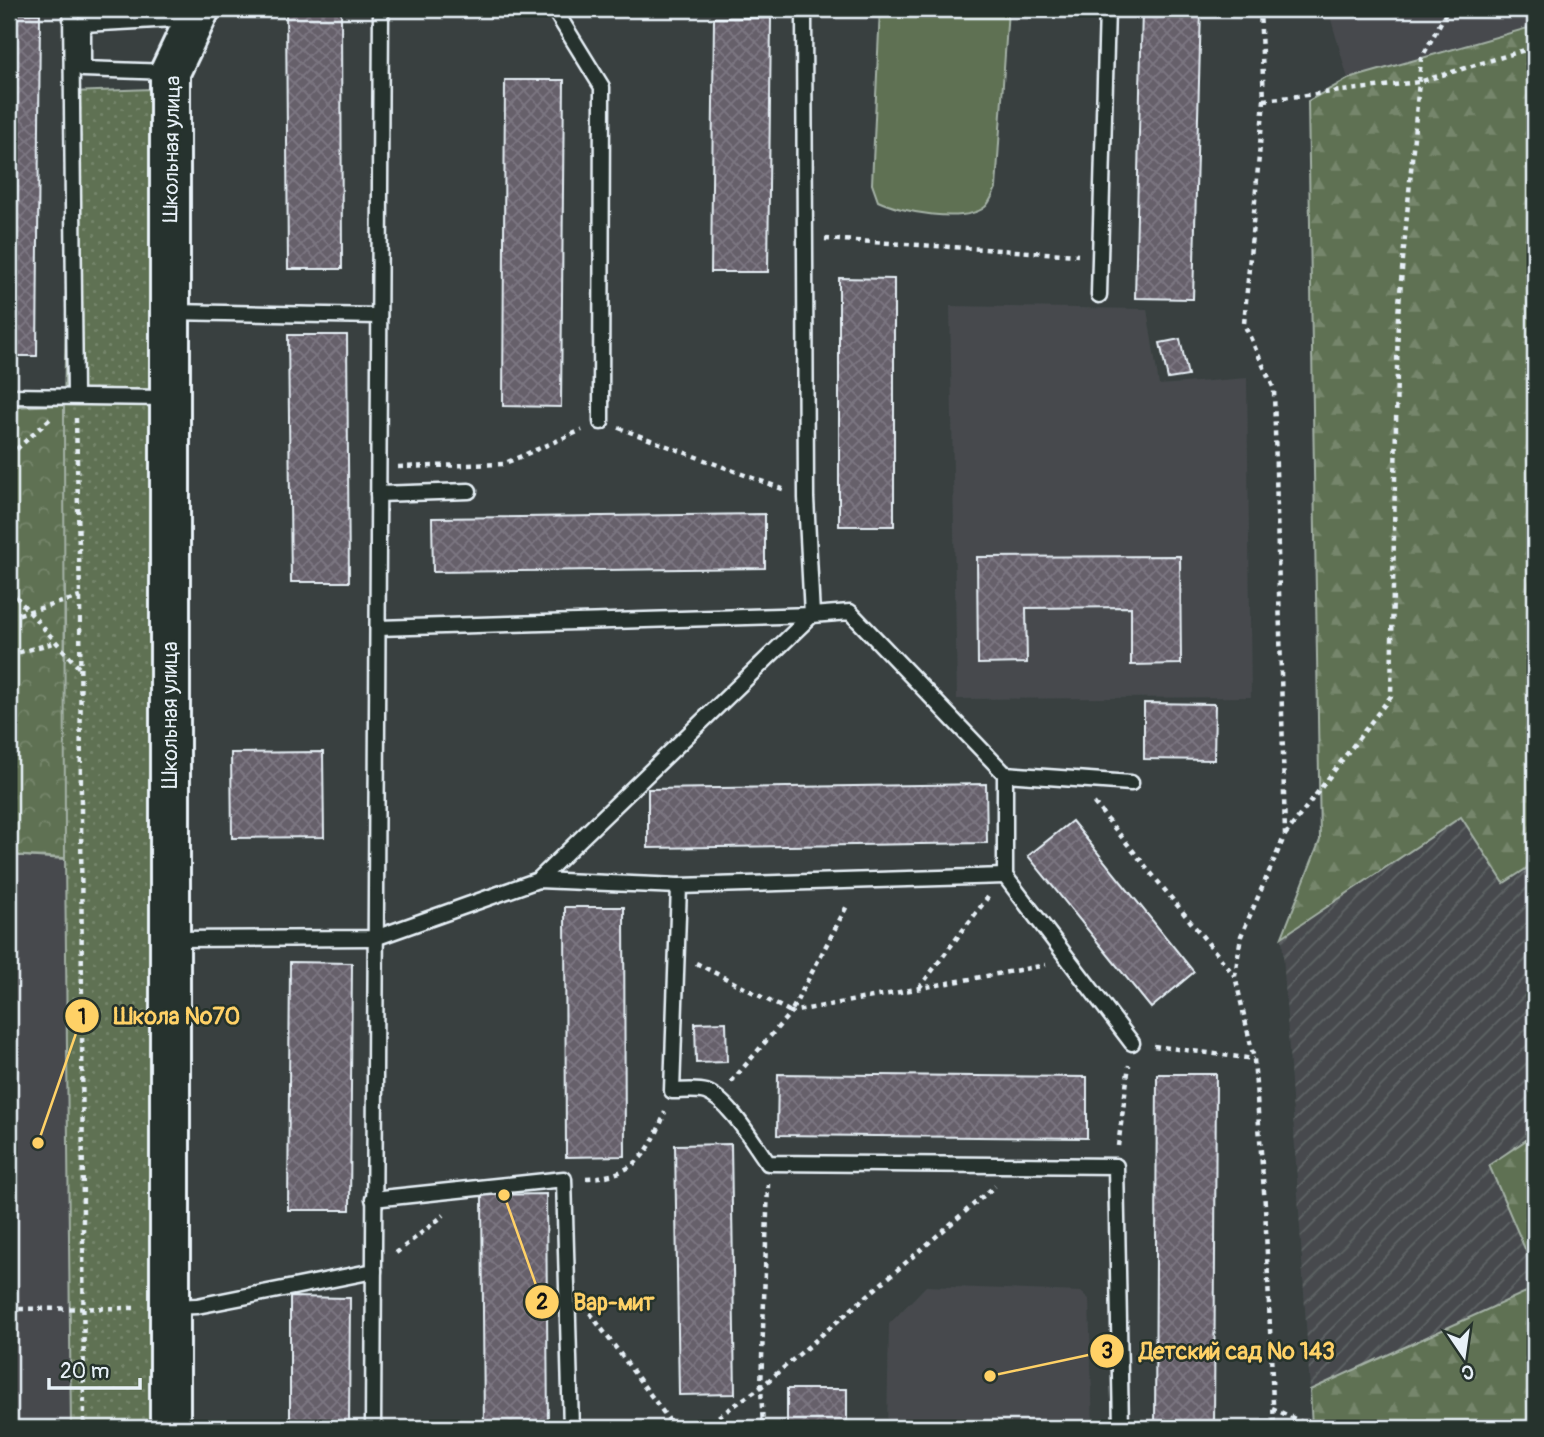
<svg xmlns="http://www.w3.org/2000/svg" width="1544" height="1437" font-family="Pangolin,sans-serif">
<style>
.built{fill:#464a4d}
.industrial{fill:url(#industrial-furrows)}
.grass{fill:url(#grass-dots);stroke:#a4b1a6;stroke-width:2}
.forest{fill:url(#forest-firs);stroke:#a4b1a6;stroke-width:2}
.park{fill:url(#park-crowns);stroke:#a4b1a6;stroke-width:2}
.pitch{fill:#5f7153;stroke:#a4b1a6;stroke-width:2}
.building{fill:url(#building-cross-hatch);stroke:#e8f1f8;stroke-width:2}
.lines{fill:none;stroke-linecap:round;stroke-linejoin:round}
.service-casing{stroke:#e8f1f8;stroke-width:19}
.secondary-casing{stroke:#e8f1f8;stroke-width:44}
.path{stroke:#e8f1f8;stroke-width:4.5;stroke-dasharray:5 5;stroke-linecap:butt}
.service{stroke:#26332d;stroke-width:14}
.secondary{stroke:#26332d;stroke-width:38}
.labels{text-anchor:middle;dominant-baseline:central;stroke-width:5;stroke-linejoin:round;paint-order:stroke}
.street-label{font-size:21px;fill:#e8f1f8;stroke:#26332d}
.leader{fill:none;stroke:#ffd166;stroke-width:2.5}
.callout-dot{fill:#ffd166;stroke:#26332d;stroke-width:2.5}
.mark-label{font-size:21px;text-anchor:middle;font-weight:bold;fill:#111}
.callout-label{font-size:23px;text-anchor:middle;font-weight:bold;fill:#ffd166;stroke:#26332d;stroke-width:5;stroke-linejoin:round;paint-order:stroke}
</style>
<defs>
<pattern id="industrial-furrows" width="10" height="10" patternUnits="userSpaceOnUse" patternTransform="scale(1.75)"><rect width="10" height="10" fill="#464a4d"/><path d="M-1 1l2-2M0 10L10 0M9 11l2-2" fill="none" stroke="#616567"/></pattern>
<pattern id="grass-dots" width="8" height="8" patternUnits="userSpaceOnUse" patternTransform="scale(1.75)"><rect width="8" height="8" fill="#5f7153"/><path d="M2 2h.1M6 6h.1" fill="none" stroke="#76866c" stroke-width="1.8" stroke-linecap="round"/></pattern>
<pattern id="forest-firs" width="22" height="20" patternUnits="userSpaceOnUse" patternTransform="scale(1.75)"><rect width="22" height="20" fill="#5f7153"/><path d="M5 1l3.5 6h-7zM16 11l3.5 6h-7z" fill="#76866c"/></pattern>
<pattern id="park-crowns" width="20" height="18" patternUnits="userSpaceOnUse" patternTransform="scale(1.75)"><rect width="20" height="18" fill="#5f7153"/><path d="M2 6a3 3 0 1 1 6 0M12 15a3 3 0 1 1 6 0" fill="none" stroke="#76866c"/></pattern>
<pattern id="building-cross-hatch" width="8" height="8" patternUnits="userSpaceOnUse" patternTransform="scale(1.75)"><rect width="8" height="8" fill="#66606b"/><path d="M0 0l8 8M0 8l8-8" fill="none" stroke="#7c7781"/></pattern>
</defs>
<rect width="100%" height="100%" fill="#394040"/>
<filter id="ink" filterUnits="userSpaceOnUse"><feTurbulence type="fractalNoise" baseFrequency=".0143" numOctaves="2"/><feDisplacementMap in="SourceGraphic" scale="14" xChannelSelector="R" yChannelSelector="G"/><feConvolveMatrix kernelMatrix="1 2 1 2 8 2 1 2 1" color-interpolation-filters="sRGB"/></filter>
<g filter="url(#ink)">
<!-- built -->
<g class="built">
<polygon points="1328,9 1535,9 1535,26 1348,79"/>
<polygon points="950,306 1147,309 1159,385 1247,378 1251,697 957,699"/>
<polygon points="9,855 65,858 71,1428 9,1428"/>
<polygon points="926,1286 1081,1292 1089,1299 1093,1428 887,1428 889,1324"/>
</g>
<!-- industrial -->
<polygon class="industrial" points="1461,817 1504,883 1535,863 1535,1134 1489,1166 1535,1272 1535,1288 1310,1390 1282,937"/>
<!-- grass -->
<polygon class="grass" points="151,89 154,1428 71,1428 65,859 9,855 65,658 65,586 9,407 64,404 71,92"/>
<!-- forest -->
<g class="forest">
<polygon points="1535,26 1535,863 1504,883 1461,817 1282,937 1320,840 1308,101 1348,79"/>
<polygon points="1535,1134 1535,1272 1489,1165"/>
<polygon points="1535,1288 1535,1428 1312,1428 1310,1390"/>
</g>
<!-- park -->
<polygon class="park" points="64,405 65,858 9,855 9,407"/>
<!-- pitch -->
<path class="pitch" d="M 880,9 L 1008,9 L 996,188 C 993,194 990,203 985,207 C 964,224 901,212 878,201 L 872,184 Z"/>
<!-- building -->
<g class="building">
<polygon points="286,9 341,9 342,269 288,269"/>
<polygon points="590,9 641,9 641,12 590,13"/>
<polygon points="1142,9 1201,9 1193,299 1135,298"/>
<polygon points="9,14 40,14 37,356 9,356"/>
<polygon points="714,18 771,18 768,272 711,272"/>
<polygon points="505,80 564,80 561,407 503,406"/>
<polygon points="839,278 894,279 894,526 839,526"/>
<polygon points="288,335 347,335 349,582 291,582"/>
<polygon points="1180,339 1188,376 1168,379 1160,343"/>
<polygon points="765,514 765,568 433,572 432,518"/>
<polygon points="1180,556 1181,664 1131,665 1131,607 1026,608 1027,663 978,664 977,557"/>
<polygon points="1144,703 1215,704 1214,760 1144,759"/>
<polygon points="323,752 324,837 232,838 231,753"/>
<polygon points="986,784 987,843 648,848 648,789"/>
<polygon points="1072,821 1194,972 1151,1008 1028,856"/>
<polygon points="565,907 624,907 625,1156 566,1157"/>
<polygon points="290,962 352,963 350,1210 288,1210"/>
<polygon points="726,1022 727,1062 696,1063 695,1023"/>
<polygon points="778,1074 1087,1077 1087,1138 777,1135"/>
<polygon points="1157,1074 1216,1074 1214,1428 1155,1428"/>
<polygon points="731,1144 735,1394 679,1395 675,1145"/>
<polygon points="546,1194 548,1428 484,1428 482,1195"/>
<polygon points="290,1297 350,1298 349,1428 290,1428"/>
<rect x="787" y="1389" width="60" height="39"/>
</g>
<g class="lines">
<defs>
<g id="service">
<polyline points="71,9 75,396"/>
<polyline points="554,9 602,87 601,422"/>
<polyline points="169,72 83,69 83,24 193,18"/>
<polyline points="1099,295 1107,9"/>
<polyline points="171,312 379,316"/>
<polyline points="9,396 168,398"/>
<polyline points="378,494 469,491"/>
<polyline points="378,628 812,615 806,498 804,9"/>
<polyline points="1005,774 1131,783"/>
<polyline points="538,880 812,615 850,612 1005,774 1005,876 1132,1043"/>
<path d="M 679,886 L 672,1091 C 682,1091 697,1089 706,1092 C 729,1100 754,1144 768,1163 L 1116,1166 L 1121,1428"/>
<polyline points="173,939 375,938 538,880 679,886 1005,876"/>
<polyline points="373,1199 564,1179 571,1428"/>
<polyline points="171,1307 197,1306 374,1271"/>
<polyline points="373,1428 381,9"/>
</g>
<polyline id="secondary" points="170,1428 170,72 200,9"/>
</defs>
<!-- service casing -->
<use href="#service" class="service-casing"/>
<!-- secondary casing -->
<use href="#secondary" class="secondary-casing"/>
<!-- path -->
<g class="path">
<polyline points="1260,9 1264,100 1244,324 1274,389 1285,835 1241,936 1235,976 1254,1059 1265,1205 1274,1428"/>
<polyline points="1264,100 1419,82 1535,47"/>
<polyline points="825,239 1078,255"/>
<polyline points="76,418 80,597 84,1428"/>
<polyline points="619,428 785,490"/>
<polyline points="9,456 51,418"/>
<polyline points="398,467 503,464 582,430"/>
<polyline points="9,589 80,669"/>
<polyline points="9,617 80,597"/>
<polyline points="9,655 57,642"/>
<polyline points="1094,803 1234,975"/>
<polyline points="1285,835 1391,696 1398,315 1421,59 1447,11"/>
<polyline points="696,963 791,1012 848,904"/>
<polyline points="919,988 988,897"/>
<polyline points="1154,1046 1254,1059"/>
<polyline points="731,1082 791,1012 1046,965"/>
<polyline points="1118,1146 1129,1065"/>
<path d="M 586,1178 C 634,1177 650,1154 665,1112"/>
<polyline points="396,1253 444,1215"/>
<polyline points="9,1309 138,1308"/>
<polyline points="590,1313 675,1428"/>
<polyline points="1272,1408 1314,1428"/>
<polyline points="702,1428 761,1387 995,1186"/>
<polyline points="754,1428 763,1419"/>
<polyline points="763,1428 761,1387 768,1184"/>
</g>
<!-- service -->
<use href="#service" class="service"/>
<!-- secondary -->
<use href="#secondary" class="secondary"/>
</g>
</g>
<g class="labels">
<!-- street labels -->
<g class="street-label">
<text transform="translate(172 149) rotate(-89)">Школьная улица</text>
<text transform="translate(170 715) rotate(-90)">Школьная улица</text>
</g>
</g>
<!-- callouts -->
<path class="leader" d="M38 1143L82 1016M504 1195L542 1302M990 1376L1107 1351"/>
<g class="callout-dot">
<circle cx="38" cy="1143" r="7"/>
<circle cx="504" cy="1195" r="7"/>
<circle cx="990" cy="1376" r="7"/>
<circle cx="82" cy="1016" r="18"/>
<circle cx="542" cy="1302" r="18"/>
<circle cx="1107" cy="1351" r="18"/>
</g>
<g class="mark-label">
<text x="82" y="1024">1</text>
<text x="542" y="1309">2</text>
<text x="1107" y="1358">3</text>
</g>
<g class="callout-label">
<text x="177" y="1024">Школа №70</text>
<text x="614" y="1310">Вар-мит</text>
<text x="1237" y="1359">Детский сад № 143</text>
</g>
<!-- margin -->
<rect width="1544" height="1437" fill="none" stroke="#26332d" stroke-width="35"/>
<rect x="18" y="18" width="1509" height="1402" fill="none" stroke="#e8f1f8" stroke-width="2.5" filter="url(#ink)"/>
<!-- north arrow -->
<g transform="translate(1464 1356) rotate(167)" stroke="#26332d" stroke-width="5" paint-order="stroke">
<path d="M0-5L12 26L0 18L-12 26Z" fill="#e8f1f8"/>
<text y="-10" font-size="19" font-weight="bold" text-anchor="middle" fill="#e8f1f8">С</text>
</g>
<!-- scale -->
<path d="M49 1378v10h91v-10" fill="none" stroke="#e8f1f8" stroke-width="3.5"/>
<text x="60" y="1378" font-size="21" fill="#e8f1f8" stroke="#26332d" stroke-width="5" paint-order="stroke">20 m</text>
</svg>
